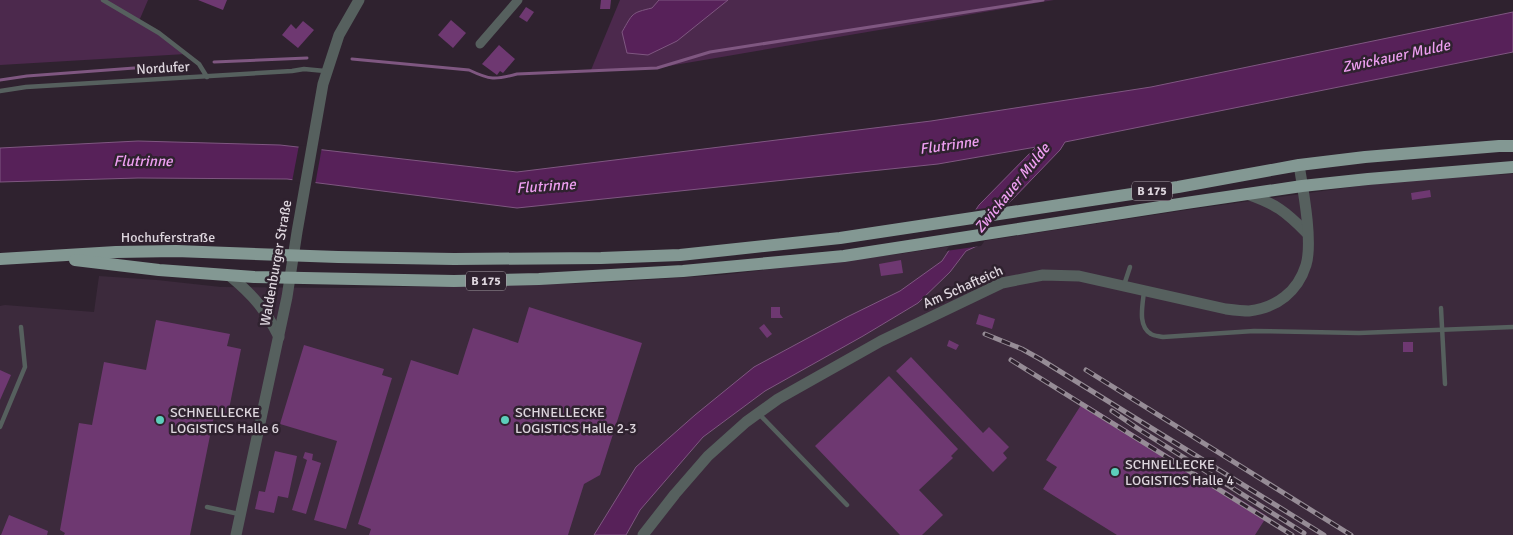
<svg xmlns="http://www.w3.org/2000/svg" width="1513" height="535" font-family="Signika,sans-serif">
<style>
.built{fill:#3c2a3c}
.green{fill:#4c294d}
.water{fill:#572159;stroke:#7f5781}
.pier{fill:#2f222f}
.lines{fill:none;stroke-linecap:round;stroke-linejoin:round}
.stream{stroke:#7f5781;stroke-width:3}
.building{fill:#6e3871}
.service{stroke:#56605e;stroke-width:4.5}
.minor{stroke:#56605e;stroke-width:9}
.tertiary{stroke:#56605e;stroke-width:11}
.primary{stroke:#839893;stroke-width:12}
.rail-casing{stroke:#968c96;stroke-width:5}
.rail{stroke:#2f222f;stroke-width:3;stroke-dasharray:9;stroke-linecap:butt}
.poi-dot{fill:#5ccebb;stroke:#2f222f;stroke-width:2}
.labels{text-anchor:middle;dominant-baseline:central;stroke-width:5;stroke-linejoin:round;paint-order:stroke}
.shield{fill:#2f222f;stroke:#a99fa9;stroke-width:1}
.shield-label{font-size:12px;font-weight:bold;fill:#ddd5dd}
.street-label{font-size:14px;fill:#ddd5dd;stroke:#2f222f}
.poi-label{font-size:14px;fill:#ddd5dd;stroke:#2f222f;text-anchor:start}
.water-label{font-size:15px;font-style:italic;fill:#ee9ff1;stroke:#2f222f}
</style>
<rect width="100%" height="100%" fill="#2f222f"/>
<!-- built -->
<polygon class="built" points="1513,174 1513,535 0,535 0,306 5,305 94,312 99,276 157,280 221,287 348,288 598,283 721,275 899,254 1193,209 1359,186 1422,179"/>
<!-- green -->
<g class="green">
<polygon points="0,0 148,0 139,21 186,54 0,65"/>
<polygon points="620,0 1054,0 657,68 591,70"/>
</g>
<!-- water -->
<g class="water">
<path d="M 659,0 L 728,0 L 677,41 L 648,55 L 627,53 L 622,32 C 633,13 631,13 652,8 Z"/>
<polygon points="1513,12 1513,52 1065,142 1060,150 1009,203 979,245 966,251 950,272 918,303 863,336 765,391 703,437 640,510 626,535 594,535 636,467 695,415 754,367 847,317 900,291 942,261 979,205 1036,147 938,164 517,208 287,179 138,178 0,182 0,148 138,141 280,145 517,172 931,121 1151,87"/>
</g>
<!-- pier -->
<g class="pier">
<polygon points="299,145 322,147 315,185 292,182"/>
<polygon points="1011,204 981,246 946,251 973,210"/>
</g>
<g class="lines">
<!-- stream -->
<g class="stream">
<path d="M 352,59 L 469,70 C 490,80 495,80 517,74 L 657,68 L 710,52 L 1043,0"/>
<polyline points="214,62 307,58"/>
<polyline points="0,80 27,76 188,64"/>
</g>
</g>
<!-- building -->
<g class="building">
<polygon points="198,0 227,0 223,10"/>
<polygon points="601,0 611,0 610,9 600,9"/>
<polygon points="526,7 534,12 527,22 519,17"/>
<polygon points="451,20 466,33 453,48 438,35"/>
<polygon points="303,21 314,30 298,48 282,35 291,24 296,29"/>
<polygon points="499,45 515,59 503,73 500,71 497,75 482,64"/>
<polygon points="1430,190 1431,197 1412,200 1411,193"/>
<polygon points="901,260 903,273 881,276 879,264"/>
<polygon points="529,307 642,343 600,475 584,484 568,535 369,535 371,529 358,524 411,360 458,375 473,328 518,343"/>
<polygon points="771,307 780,307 780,314 783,318 771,318"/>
<polygon points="979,314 995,319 992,329 976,324"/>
<polygon points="156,320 230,334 227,346 241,349 228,414 215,411 190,535 64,535 65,533 60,530 79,423 92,425 104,362 146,370"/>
<polygon points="764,324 772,334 767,338 759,328"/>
<polygon points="949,340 959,345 956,350 947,346"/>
<rect x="1403" y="342" width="10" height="10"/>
<polygon points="304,345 384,369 382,375 392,378 346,529 314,520 337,441 280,424"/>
<polygon points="911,357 983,433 989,427 1009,447 1003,453 1007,458 993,472 896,371"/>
<polygon points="0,370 11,375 0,400"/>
<polygon points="889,376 958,449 951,456 953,458 919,490 943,515 922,535 900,535 815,446"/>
<polygon points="1083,402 1267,516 1255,535 1117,535 1043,489 1057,467 1046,460"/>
<polygon points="275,451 297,456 288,498 278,496 274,513 255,509 259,491 265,492"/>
<polygon points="305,452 313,454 312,460 321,463 306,514 292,510 307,460 303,458"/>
<polygon points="9,515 48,531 47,535 1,535"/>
</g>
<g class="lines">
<!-- service -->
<g class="service">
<polyline points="103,0 159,33 199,64 207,77"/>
<polyline points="0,91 26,87 292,71 304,69 325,71"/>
<polyline points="1124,285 1130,267"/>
<path d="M 1144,291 C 1143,304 1137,326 1151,334 C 1154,336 1159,336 1163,337 L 1254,331 L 1359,333 L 1513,327"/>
<polyline points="1441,308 1445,384"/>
<polyline points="759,414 847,505"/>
<polyline points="0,427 25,367 21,327"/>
<polyline points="207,507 239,514"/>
</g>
<!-- minor -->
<polyline class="minor" points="480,44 518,0"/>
<!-- tertiary -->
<g class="tertiary">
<path d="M 1247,194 C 1276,204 1285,211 1307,233"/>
<path d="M 230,276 C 254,296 265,309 279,337"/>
<polyline points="236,535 287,297 297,232 323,84 339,35 359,0"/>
<path d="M 643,535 L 675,494 L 708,456 L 746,422 L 778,399 L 881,341 L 1002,283 L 1043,275 L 1079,276 L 1226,309 C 1234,310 1242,311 1249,311 C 1277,308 1298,291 1306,265 C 1313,242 1303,189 1299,165"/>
</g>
<!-- primary -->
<g class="primary">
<polyline points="0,259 116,252 176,251 338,257 454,259 601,258 680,255 840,238 1178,187 1299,165 1365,157 1499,146 1513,146"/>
<polyline points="75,260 159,270 254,277 454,281 539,279 683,271 844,256 1186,203 1302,186 1368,179 1513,167"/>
</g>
<defs>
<g id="rail">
<polyline points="985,334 1022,349 1040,359 1324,535"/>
<polyline points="1011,360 1292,535"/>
<polyline points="1086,370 1351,535"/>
<polyline points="1112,411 1140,430 1304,533"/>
</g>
</defs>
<!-- rail casing -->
<use href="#rail" class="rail-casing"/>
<!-- rail -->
<use href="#rail" class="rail"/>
</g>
<!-- markers -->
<g class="poi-dot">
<circle cx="160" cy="420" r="5"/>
<circle cx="505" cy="420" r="5"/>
<circle cx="1115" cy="472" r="5"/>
</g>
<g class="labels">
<!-- shield labels -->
<g class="shield">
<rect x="1132" y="181.5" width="40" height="19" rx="4"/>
<rect x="466" y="271.5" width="40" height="19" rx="4"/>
</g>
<g class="shield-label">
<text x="1152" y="191">B 175</text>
<text x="486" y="281">B 175</text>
</g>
<!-- street labels -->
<g class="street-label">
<text transform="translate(163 68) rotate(-3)">Nordufer</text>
<text x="168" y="237">Hochuferstraße</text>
<text transform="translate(276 263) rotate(-80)">Waldenburger Straße</text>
<text transform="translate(963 287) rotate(-24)">Am Schafteich</text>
</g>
<!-- poi labels -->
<g class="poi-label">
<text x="170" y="412">SCHNELLECKE<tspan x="170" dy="16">LOGISTICS Halle 6</tspan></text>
<text x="515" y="412">SCHNELLECKE<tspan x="515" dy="16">LOGISTICS Halle 2-3</tspan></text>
<text x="1125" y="464">SCHNELLECKE<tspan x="1125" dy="16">LOGISTICS Halle 4</tspan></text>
</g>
<!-- water labels -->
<g class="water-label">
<text transform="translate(1396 56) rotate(-12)">Zwickauer Mulde</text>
<text transform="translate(949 145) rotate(-8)">Flutrinne</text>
<text x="143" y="161">Flutrinne</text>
<text transform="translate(546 186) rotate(-4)">Flutrinne</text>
<text transform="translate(1012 188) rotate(-51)">Zwickauer Mulde</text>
</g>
</g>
</svg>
